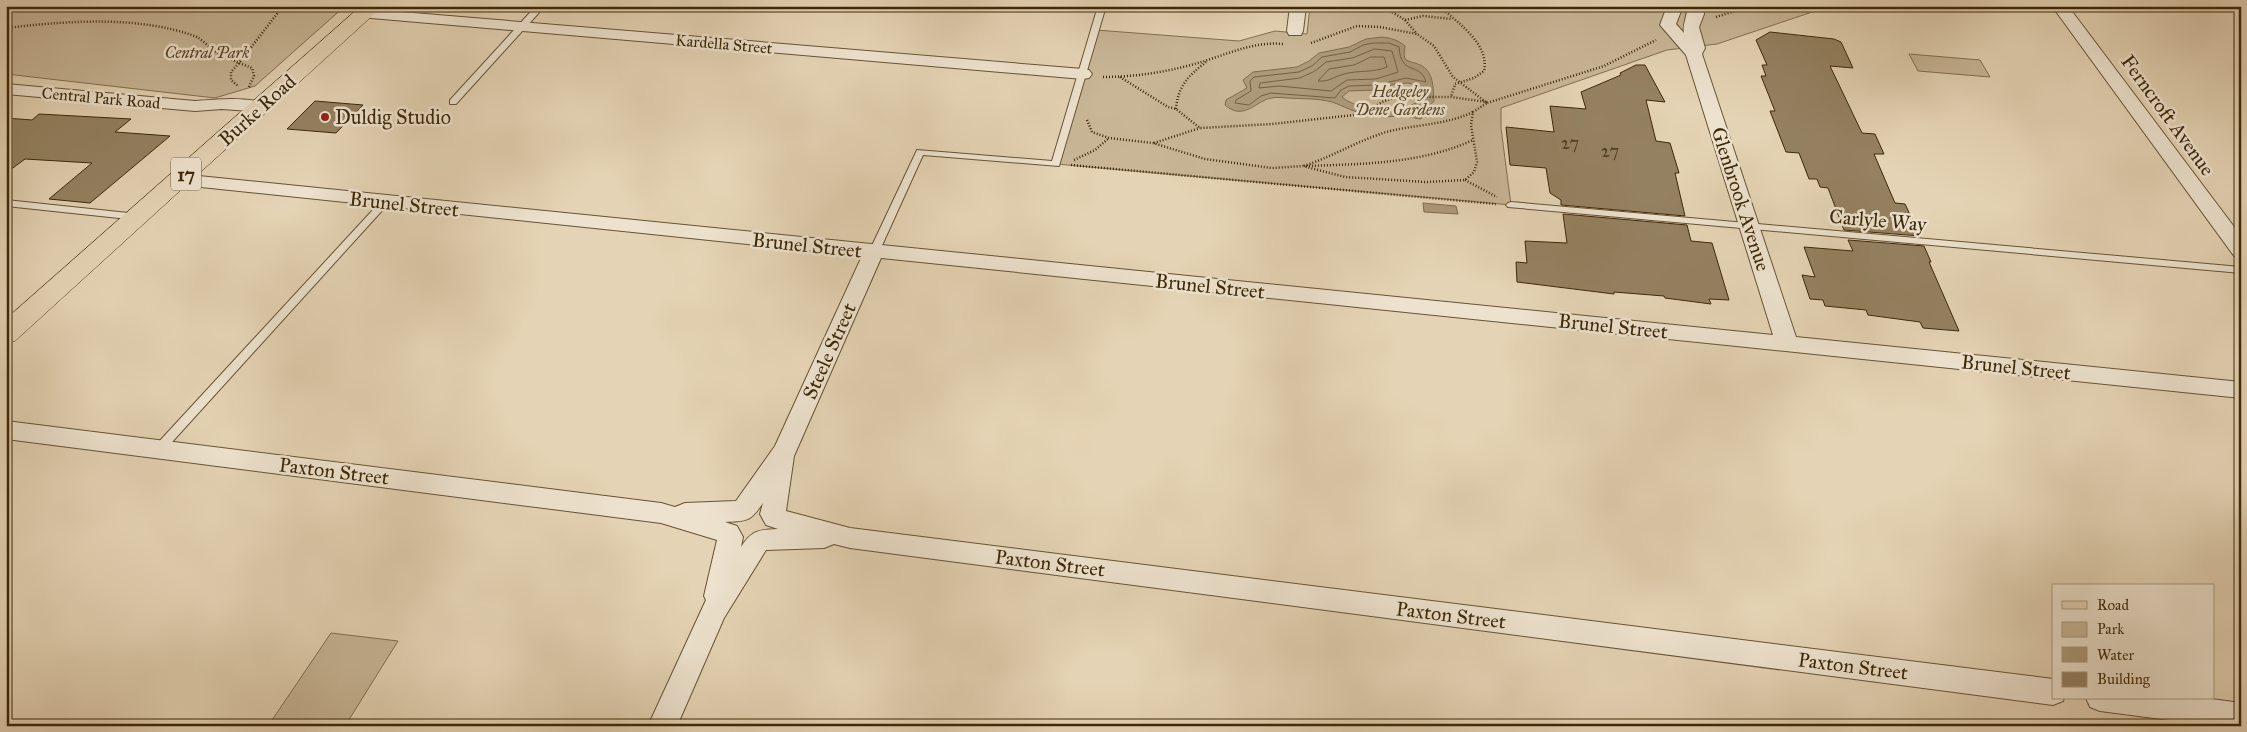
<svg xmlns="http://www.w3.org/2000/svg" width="2247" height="732" font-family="'IM FELL Great Primer',serif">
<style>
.green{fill:#c8b697;stroke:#826f50}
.water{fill:#ab997a;stroke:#7f6c4c;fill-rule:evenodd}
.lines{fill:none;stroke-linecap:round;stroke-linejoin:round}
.shore{stroke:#746041;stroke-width:1}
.building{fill:#948161;stroke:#3d2808}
.lane-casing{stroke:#675333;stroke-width:2}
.street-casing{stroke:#675333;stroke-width:2}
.primary-casing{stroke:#3d2808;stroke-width:1}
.path{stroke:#3d2808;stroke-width:2.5;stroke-dasharray:1 2;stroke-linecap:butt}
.lane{fill:#ede2ce;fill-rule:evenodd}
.street{fill:#ede2ce;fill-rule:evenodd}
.primary{fill:#e4d3b4;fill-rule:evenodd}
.poi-dot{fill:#8f2418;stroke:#ede2ce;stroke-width:2}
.labels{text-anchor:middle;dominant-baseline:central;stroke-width:5;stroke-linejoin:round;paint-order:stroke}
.far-street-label{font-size:16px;fill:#3d2808;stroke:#ede2ce}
.far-park-label{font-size:16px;font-style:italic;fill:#594425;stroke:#ede2ce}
.number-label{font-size:18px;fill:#533e1e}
.shield{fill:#ede2ce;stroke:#726043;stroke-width:1}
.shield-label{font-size:19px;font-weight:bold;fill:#3d2808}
.street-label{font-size:20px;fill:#3d2808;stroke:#ede2ce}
.poi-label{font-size:20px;fill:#3d2808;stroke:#ede2ce;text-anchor:start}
</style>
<rect width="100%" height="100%" fill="#e4d3b4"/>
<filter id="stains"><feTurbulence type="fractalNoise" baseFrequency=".004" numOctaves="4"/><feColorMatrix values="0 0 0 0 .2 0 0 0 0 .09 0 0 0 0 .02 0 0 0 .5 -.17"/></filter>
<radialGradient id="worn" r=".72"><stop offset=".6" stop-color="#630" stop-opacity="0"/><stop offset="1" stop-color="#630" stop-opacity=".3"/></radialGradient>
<!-- green -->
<g class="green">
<polygon points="6,6 345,6 255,86 215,98 6,74"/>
<polygon points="1310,6 1830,6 1717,44 1667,50 1501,108 1501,128 1511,205 1056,164 1096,30 1239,41 1275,31 1307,34"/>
<polygon points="1909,54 1980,60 1990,77 1918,71"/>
<polygon points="331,633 398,641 345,726 268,726"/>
</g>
<!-- water -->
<g class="water">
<path d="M 1382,37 C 1391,38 1398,40 1405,46 L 1404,54 L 1405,59 C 1410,63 1415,62 1420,65 C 1434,71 1433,88 1434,101 L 1423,113 L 1421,119 C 1416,119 1411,116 1406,116 C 1393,116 1381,118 1368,115 C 1355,113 1344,106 1332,102 C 1318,98 1300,99 1286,98 C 1278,97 1270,97 1263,101 C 1250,108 1240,118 1225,105 L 1226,100 L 1247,88 L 1243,80 L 1253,72 L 1297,67 L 1309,61 L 1319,53 L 1349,47 L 1366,39 ZM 1408,83 L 1419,86 L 1424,97 C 1406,115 1361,113 1342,97 L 1349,91 L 1377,90 L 1395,84 Z"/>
<polygon points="1423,203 1456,206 1458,214 1424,212"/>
</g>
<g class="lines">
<!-- shore -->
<g class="shore">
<path d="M 1374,43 L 1389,43 L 1399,47 C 1401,77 1420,61 1426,82 L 1406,78 L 1377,85 L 1349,86 L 1341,90 L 1335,98 L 1271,93 L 1261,96 L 1249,105 L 1235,103 L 1236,100 L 1251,91 L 1250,81 L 1254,77 L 1299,72 L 1312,66 L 1322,57 L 1350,52 L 1363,45 Z"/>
<polygon points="1375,49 1392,51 1398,72 1376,79 1347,80 1331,91 1279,86 1259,88 1260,83 1300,78 1315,71 1326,62 1352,58"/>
<path d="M 1371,57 L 1384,57 L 1387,67 C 1373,73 1358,70 1344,74 C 1333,77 1329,82 1318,81 L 1329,69 L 1354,65 Z"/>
</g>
</g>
<!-- building -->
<g class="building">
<polygon points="1770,32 1834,39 1841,42 1853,68 1830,66 1862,133 1875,134 1884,154 1874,154 1895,203 1905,204 1920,236 1844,230 1828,188 1820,187 1817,179 1809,179 1799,153 1786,152 1770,111 1775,111 1761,76 1766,76 1762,65 1767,65 1756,40"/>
<polygon points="1636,65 1645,65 1665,102 1646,100 1656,141 1670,143 1679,173 1675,173 1685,216 1561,205 1561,200 1550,193 1546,168 1510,165 1506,127 1554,132 1550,106 1586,109 1581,92 1621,75 1620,73"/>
<polygon points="315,101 363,105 336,133 287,129"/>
<polygon points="39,114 131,119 115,132 170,136 90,203 49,199 92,163 25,159 6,173 6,118 32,120"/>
<polygon points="1563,214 1687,225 1691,241 1712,243 1729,300 1709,299 1711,304 1665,298 1664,296 1614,292 1614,294 1517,282 1516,262 1527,263 1525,241 1567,243"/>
<polygon points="1848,240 1924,246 1931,262 1929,262 1959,331 1923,328 1920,322 1868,315 1866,310 1825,306 1823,300 1810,299 1802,275 1815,277 1804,247 1853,251"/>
</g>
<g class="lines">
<defs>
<g id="lane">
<polygon points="536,6 545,6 456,104 450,104 450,100"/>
<polygon points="1098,6 1106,6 1059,166 923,155 879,252 874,255 870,254 869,252 917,150 1052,161"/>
<polygon points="385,199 388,200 390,202 388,204 163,452 155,452 153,449 155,446 382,200"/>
<polygon points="6,200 138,214 143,217 138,220 6,206"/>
<polygon points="1511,202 2241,267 2241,273 1508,207 1506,205 1508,203"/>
</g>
<g id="street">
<polygon points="1290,6 1306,6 1303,31 1301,35 1289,35 1287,31"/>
<path d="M 1667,6 L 1683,6 L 1676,24 L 1684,33 C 1682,24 1688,16 1687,6 L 1703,6 L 1704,14 L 1699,27 L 1705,48 L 1702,54 L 1796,337 L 2241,382 L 2241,398 L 881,258 L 794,456 L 786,511 L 850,528 L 2053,679 L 2053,698 L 2064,698 L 2063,701 L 2053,705 L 850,548 L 834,544 L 824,548 L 766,550 L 724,618 L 677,726 L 648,726 L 706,600 L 704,596 L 717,540 L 661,523 L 6,439 L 6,421 L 661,503 L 675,507 L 685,503 L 736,501 L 775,446 L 862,256 L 172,184 L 169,180 L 172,176 L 179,174 L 1773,335 L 1686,55 L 1660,25 ZM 763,503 L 760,514 L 766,525 L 778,529 C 758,530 752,530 741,547 L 743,537 L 737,526 L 725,522 C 747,521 750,522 763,503 Z"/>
<polygon points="2052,6 2068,6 2241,236 2241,258 2234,256"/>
<polygon points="365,9 1083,69 1089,70 1092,74 1089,78 1083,79 359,17 357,14 359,11"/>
<path d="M 6,84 L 195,101 C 219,99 244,97 267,103 L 270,107 L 267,111 L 261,112 L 222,109 L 195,111 L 6,94 Z"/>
<polygon points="2086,698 2204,698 2241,703 2241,726 2215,726 2100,711 2090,707"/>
</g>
<polygon id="primary" points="361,6 383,6 15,341 6,343 6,319"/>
</defs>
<!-- lane casing -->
<use href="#lane" class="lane-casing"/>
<!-- street casing -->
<use href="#street" class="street-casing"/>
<!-- primary casing -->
<use href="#primary" class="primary-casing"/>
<!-- path -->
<g class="path">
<polyline points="1382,6 1405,20 1417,34"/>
<path d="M 1439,6 C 1457,22 1490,44 1484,71 L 1474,78 L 1455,84 L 1451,97"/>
<polyline points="1716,17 1751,6"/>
<polyline points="1405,20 1423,16 1452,19"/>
<path d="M 6,28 C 65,21 140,15 197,37 C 202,40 207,45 212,49 C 220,55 230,59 239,63 L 231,72 L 231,80 L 238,86"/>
<polyline points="1311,43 1357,26 1380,27 1417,34 1434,46 1453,77 1487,103 1604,66 1656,40"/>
<path d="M 1103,77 C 1135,77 1167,72 1198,63 C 1226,55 1253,41 1283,44"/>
<polyline points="1120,77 1168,107 1176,109 1200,128 1272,124 1363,114 1382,102 1396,97 1451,97 1487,102"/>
<polyline points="249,87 254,76 252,68 239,63 283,6"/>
<path d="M 1176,109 C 1178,86 1188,76 1206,62"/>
<polyline points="1087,120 1092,132 1109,138 1153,143 1205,159 1272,168 1303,166 1345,177 1426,182 1465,180 1474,172 1477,162 1471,125 1473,112 1487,103"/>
<polyline points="1154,143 1200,128"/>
<polyline points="1074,160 1095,150 1109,138"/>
<polyline points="1071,165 1496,204"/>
<path d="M 1304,166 C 1331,157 1356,142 1383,133 C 1413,124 1444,126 1473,112"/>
<path d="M 1306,166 C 1362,164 1421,164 1473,140"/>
<polyline points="1465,180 1497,197"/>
</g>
<!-- lane -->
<use href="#lane" class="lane"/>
<!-- street -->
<use href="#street" class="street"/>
<!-- primary -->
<use href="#primary" class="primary"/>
</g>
<!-- markers -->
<circle class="poi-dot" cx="325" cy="117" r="5"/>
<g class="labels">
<!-- far-street labels -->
<g class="far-street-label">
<text transform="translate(724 44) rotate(5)">Kardella Street</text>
<text transform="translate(101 98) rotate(5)">Central Park Road</text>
</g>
<!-- far-park labels -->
<g class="far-park-label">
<text x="207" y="52">Central Park</text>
<text x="1400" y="91">Hedgeley<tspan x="1400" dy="18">Dene Gardens</tspan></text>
</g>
<!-- number labels -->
<g class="number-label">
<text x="1570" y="143">27</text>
<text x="1610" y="151">27</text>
</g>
<!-- shield labels -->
<rect class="shield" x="171" y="157.5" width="30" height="33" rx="4"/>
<g class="shield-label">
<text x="186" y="174">17</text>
</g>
<!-- street labels -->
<g class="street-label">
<text transform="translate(257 110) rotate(-42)">Burke Road</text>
<text transform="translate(2168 115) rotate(54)">Ferncroft Avenue</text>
<text transform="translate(1741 199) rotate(72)">Glenbrook Avenue</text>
<text transform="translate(404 204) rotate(6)">Brunel Street</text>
<text transform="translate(1878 220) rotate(5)">Carlyle Way</text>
<text transform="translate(807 245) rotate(6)">Brunel Street</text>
<text transform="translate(1210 286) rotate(6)">Brunel Street</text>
<text transform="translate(1613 326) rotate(6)">Brunel Street</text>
<text transform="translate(829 351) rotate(-66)">Steele Street</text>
<text transform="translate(2016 367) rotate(6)">Brunel Street</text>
<text transform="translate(334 471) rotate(7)">Paxton Street</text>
<text transform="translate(1050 563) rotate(7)">Paxton Street</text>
<text transform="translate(1451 615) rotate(7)">Paxton Street</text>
<text transform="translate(1853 666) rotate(7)">Paxton Street</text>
</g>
<!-- poi labels -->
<g class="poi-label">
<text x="335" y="117">Duldig Studio</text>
</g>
</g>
<!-- margin -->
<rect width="2247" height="732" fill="none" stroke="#e4d3b4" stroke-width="25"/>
<rect x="8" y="8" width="2232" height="717" fill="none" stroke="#3d2808" stroke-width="2.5"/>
<rect x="12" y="12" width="2222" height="707" fill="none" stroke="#3d2808"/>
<!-- legend -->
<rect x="2052" y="584" width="162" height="115" fill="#ede2ce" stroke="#a7987f"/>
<rect x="2062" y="601" width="25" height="8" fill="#e4d3b4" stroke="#a7987f"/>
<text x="2097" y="610" font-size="15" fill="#3d2808">Road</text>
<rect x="2062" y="622" width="25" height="15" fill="#c8b697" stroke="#a7987f"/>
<text x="2097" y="634" font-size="15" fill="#3d2808">Park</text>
<rect x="2062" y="647" width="25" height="15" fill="#ab997a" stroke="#a7987f"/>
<text x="2097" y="660" font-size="15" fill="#3d2808">Water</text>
<rect x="2062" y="672" width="25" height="15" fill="#948161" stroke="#a7987f"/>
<text x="2097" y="684" font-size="15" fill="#3d2808">Building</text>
<rect width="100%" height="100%" filter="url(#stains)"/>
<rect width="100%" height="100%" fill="url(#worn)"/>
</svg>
